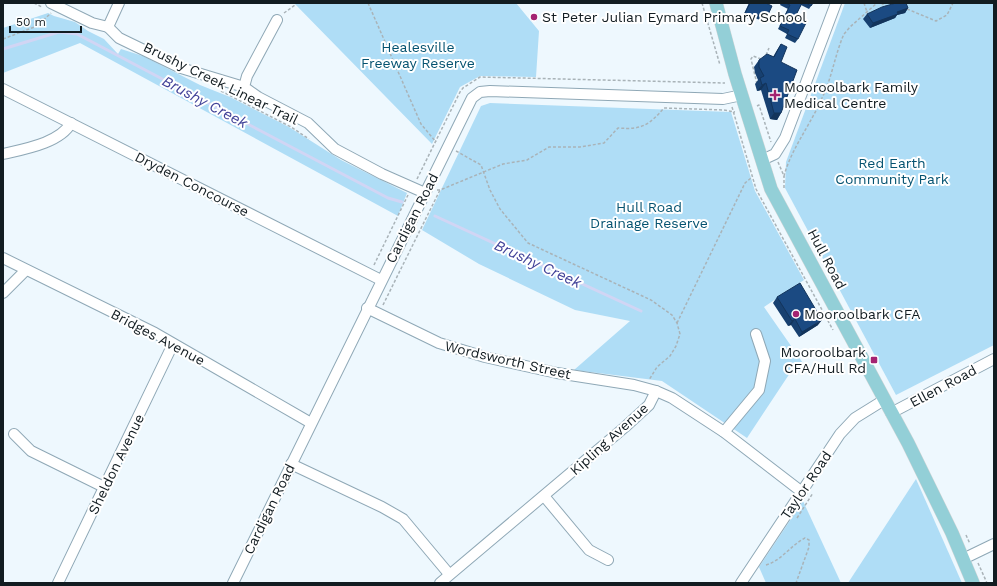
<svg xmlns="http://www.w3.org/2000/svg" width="997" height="586" font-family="'Work Sans',sans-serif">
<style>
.green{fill:#afddf6}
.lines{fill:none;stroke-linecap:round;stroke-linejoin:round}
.stream{stroke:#d1d5f4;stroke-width:3}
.minor-casing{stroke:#8fa8b6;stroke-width:12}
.major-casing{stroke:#d4d6d7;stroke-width:14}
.path{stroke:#a9b3b8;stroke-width:1.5;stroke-dasharray:3 2;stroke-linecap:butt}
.minor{stroke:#fff;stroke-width:10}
.major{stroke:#93cfd7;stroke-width:13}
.wall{fill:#174070}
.shaded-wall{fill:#13345b}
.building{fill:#1b4a82;stroke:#13345b}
.poi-dot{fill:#a42271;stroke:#fff;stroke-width:1.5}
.labels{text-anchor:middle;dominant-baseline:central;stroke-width:4;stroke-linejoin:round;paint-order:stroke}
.poi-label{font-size:14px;fill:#121c21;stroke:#fff;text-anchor:start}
.park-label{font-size:14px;fill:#045270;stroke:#fff}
.street-label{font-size:14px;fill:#121c21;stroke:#fff}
.water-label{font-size:15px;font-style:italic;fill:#424399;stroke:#fff}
</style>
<rect width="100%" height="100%" fill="#eef8fe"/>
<!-- green -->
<g class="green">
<polygon points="294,3 516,3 539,31 536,77 480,76 460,87 432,144"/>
<polygon points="845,3 994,3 994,345 896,395 785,188 786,162"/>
<polygon points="48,13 54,16 75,22 88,31 104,39 118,54 121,49 143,56 200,85 230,97 289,127 341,160 407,193 398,216 80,43 3,73 3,28"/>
<polygon points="490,103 731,112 755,191 804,280 764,307 805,366 790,373 747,438 662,381 574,370 630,321 575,310 479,264 422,230 481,106"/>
<polygon points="916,479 962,583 848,583"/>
<polygon points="803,501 841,583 766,583 759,567"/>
</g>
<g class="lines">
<!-- stream -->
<g class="stream">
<polyline points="3,49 59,32 77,34 388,198 402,202"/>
<polyline points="435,216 641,311"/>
</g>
<defs>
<g id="minor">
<polyline points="51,3 92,23 108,27"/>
<polyline points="119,3 108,27 119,38 181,68 244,87"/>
<polyline points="277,20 247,76 244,87 258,97 308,123 335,149 382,174 425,193"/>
<polyline points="3,89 381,280"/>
<path d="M 3,154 C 24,149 60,143 71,123"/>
<polyline points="762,160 775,154 785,138 836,3"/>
<polyline points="3,258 155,333 311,423"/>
<polyline points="3,293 26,270"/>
<polyline points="367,308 439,343 485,357 557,373 634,385 656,391 672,398 724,432 802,492"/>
<polyline points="891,413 994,359"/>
<polyline points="724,432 759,390 765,361 756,334"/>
<polyline points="14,434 31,451 104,487"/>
<polyline points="291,464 382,507 403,519 449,574"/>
<polyline points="544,496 589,550 608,560"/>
<polyline points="963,559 994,544"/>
<polyline points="58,583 173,344"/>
<polyline points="233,583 472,98 480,92 490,91 723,99 742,95"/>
<polyline points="440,583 625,427 649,405 656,391"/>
<polyline points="741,583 840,434 855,418 884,400"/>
</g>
<polyline id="major" points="716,3 735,74 771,189 908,443 952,533 973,583"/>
</defs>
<!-- minor casing -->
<use href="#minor" class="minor-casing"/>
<!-- major casing -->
<use href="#major" class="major-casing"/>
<!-- path -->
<g class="path">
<polyline points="34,3 42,7"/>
<polyline points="368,3 421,124 436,142"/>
<polyline points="702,3 720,65"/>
<polyline points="864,3 867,12"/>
<polyline points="881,3 886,6"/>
<polyline points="907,9 936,21 947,15 953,3"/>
<polyline points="284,13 295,5"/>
<polyline points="3,39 37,26 51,13"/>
<polyline points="766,55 769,48"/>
<polyline points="757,84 751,59 753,56 761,59"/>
<polyline points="221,91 291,127 309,139"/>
<polyline points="757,106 759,105 771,142"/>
<polyline points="732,107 756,189 833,330"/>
<polyline points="456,151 481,165 490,190 500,209 528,243 651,300 672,315 677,323 680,334 676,346 670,356 657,367 649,380"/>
<path d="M 778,162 L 784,176 C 791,149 811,124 822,98 C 832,78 835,54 844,34 L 850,27 L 877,3"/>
<polyline points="417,179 460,92 463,88 480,77 725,83"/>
<polyline points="784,188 784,176"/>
<path d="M 437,190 L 440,190 L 503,164 L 527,160 L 549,147 L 580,147 L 604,143 L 618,128 C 642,130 649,125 664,108 L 724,110 L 735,112"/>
<polyline points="374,265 408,195"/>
<polyline points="383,305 440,190"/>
<polyline points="677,323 745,183 751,178"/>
<polyline points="797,518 813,493"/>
<polyline points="966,535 970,544"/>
<polyline points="978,563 987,583"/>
<path d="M 766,565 C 781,561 791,545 805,538 L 809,540 L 809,547 L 796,583"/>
</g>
<!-- minor -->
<use href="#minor" class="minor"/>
<!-- major -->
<use href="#major" class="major"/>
</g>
<!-- wall -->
<g class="wall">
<polygon points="749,3 766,3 766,19 764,22 755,18 753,21 743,16"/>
<polygon points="781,3 813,3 809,9 801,5 796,15 798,39 795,43 785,38 787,34 778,29 788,9 780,5"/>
<polygon points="908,8 905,13 897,15 895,18 870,28 863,19 867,14"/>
<polygon points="781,44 781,113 777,120 770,119 761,90 757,91 755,84 758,80 755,73 754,67 759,60 773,57 777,50"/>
<polygon points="777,297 818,325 799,337 791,325 788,326 773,303"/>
</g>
<!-- shaded-wall -->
<g class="shaded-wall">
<polygon points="908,8 905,13 897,15 895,18 870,28 873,23 897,12"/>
<polygon points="766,83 761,90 757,91 762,85"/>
<polygon points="774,113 781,113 777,120 770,119"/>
<polygon points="795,319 791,325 788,326 792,321"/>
<polygon points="822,320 818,325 799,337 802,332"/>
</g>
<!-- building -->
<g class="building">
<polygon points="750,3 766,3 772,6 766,19 757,14 755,18 745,13"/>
<polygon points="785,3 802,3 796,15 807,21 798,39 787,34 789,30 780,26 790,5"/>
<polygon points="806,3 813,3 811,6"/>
<polygon points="896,3 906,3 908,8 897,12 898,14 873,23 867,14 882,7"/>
<polygon points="781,44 787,47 781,62 797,70 781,113 774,113 766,83 762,85 760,78 764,76 759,67 759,60 767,54 774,57"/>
<polygon points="800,283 822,320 802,332 795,319 792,321 777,297"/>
</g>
<!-- markers -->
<g class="poi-dot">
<circle cx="534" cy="17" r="4"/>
<path d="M773 89h4v4h4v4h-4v4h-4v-4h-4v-4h4z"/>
<circle cx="796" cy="314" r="4"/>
<rect x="870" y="356" width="8" height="8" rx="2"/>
</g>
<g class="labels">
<!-- poi labels -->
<g class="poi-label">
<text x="542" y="17">St Peter Julian Eymard Primary School</text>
<text x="784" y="87">Mooroolbark Family<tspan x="784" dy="16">Medical Centre</tspan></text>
<text x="804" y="314">Mooroolbark CFA</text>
<text x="866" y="352" text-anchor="end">Mooroolbark<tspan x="866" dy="16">CFA/Hull Rd</tspan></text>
</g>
<!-- park labels -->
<g class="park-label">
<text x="418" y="47">Healesville<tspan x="418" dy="16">Freeway Reserve</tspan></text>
<text x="892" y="163">Red Earth<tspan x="892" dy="16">Community Park</tspan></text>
<text x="649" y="207">Hull Road<tspan x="649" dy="16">Drainage Reserve</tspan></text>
</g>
<!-- street labels -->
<g class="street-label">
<text transform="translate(221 83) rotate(26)">Brushy Creek Linear Trail</text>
<text transform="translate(192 184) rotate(27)">Dryden Concourse</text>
<text transform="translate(412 218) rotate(-63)">Cardigan Road</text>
<text transform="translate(827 259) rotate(62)">Hull Road</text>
<text transform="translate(158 337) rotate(28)">Bridges Avenue</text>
<text transform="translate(508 360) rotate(13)">Wordsworth Street</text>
<text transform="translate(943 386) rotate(-28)">Ellen Road</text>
<text transform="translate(609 439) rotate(-42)">Kipling Avenue</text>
<text transform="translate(116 464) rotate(-64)">Sheldon Avenue</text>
<text transform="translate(806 485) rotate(-56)">Taylor Road</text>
<text transform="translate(269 509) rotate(-64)">Cardigan Road</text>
</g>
<!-- water labels -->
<g class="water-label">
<text transform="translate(205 102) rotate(28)">Brushy Creek</text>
<text transform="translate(538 264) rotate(25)">Brushy Creek</text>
</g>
</g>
<!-- border -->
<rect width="997" height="586" fill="none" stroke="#121c21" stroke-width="8"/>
<!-- scale -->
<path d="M10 26v6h71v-6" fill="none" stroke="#121c21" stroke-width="2"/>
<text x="16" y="26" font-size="12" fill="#121c21" stroke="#ffffff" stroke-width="3" paint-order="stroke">50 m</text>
</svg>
